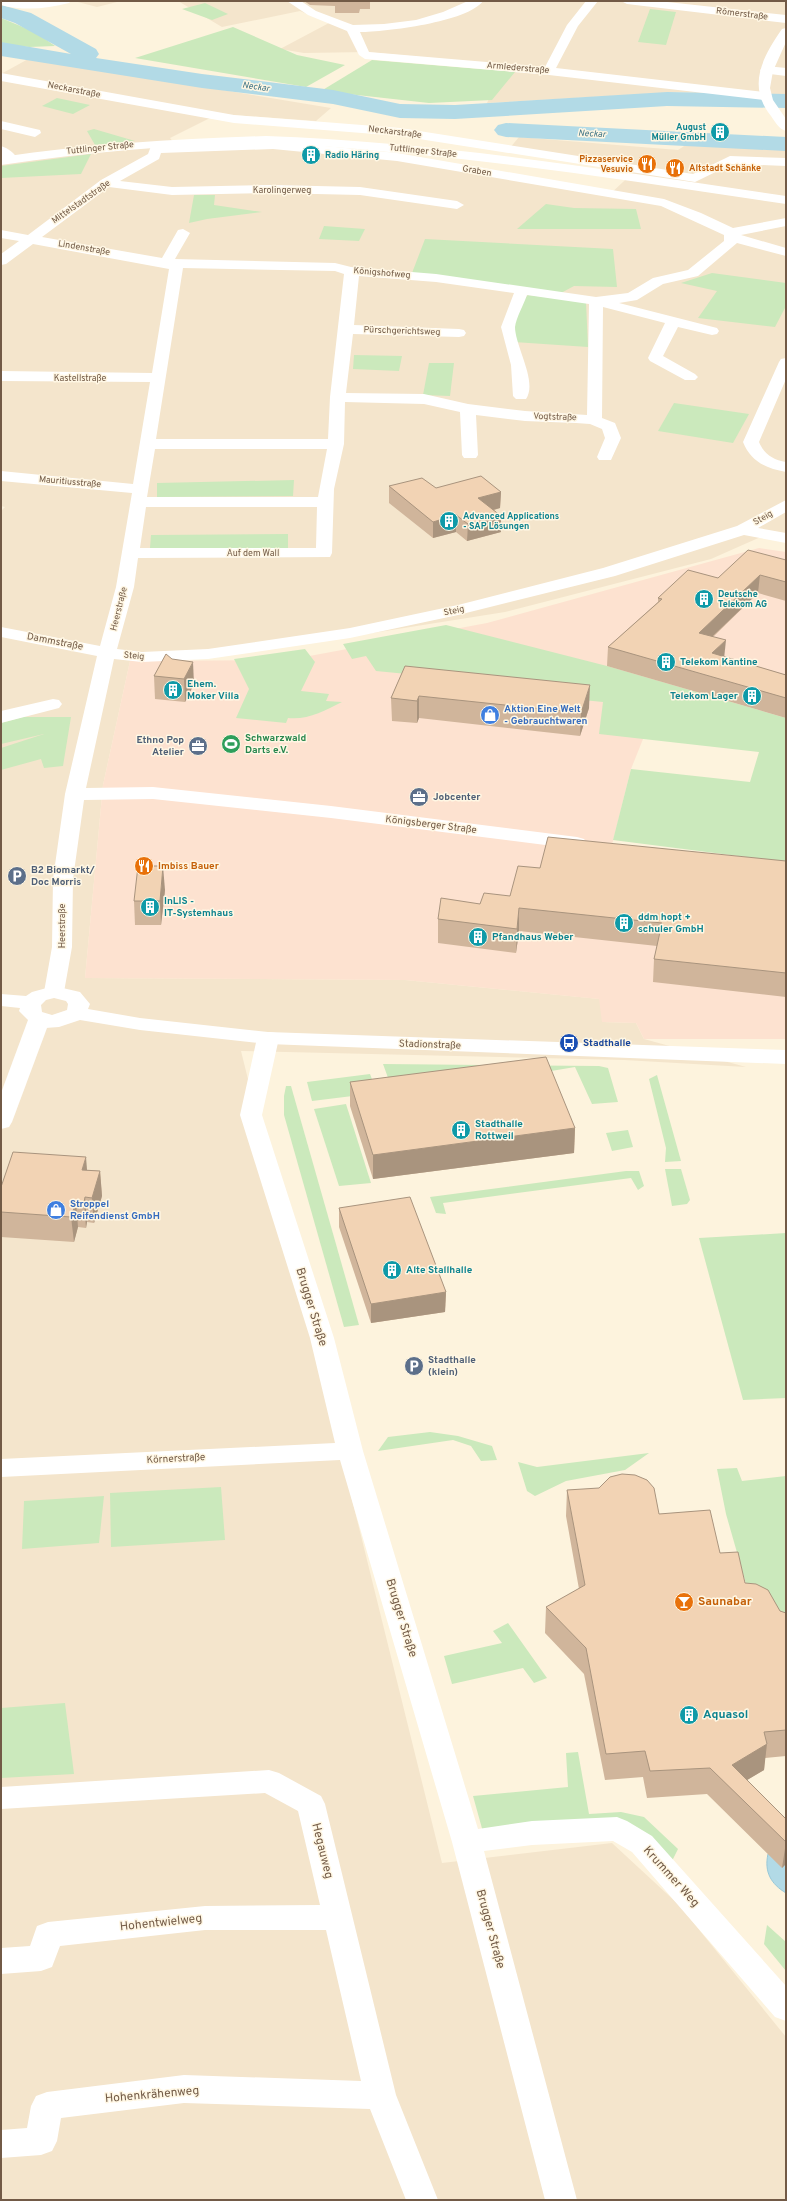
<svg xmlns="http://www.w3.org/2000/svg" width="787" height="2201" font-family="Overpass,sans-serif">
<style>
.residential{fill:#f4e5cc}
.commercial{fill:#fde2d0}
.green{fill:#cbe9bc}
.water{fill:#b2dae6;stroke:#98c8d8}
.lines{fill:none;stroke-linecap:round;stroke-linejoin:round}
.river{fill:#b2dae6;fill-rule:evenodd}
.street{fill:#fff;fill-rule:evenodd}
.secondary{fill:#fff;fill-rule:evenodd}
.wall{fill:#d0b59b}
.shaded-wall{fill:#a9947e}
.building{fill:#f2d3b4;stroke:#a9947e}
.labels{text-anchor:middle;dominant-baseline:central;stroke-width:3;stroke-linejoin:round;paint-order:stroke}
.far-street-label{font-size:9px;fill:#725a46;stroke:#fff7e4}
.far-water-label{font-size:9px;font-style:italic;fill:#3f7486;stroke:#fff7e4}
.far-culture-label{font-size:9px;font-weight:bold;fill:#0d838f;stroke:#fff7e4;text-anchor:start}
.far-food-label{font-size:9px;font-weight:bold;fill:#c56008;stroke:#fff7e4;text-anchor:end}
.street-label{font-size:10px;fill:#725a46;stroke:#fff7e4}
.culture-label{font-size:10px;font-weight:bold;fill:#0d838f;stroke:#fff7e4;text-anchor:start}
.shop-label{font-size:10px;font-weight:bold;fill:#366cbe;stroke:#fff7e4;text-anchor:start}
.leisure-label{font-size:10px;font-weight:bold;fill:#27864d;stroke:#fff7e4;text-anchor:start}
.service-label{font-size:10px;font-weight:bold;fill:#4e5e75;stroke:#fff7e4;text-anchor:start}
.food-label{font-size:10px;font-weight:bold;fill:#c56008;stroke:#fff7e4;text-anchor:start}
.transit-label{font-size:10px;font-weight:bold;fill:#164399;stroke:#fff7e4;text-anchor:start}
.near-street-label{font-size:12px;fill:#725a46;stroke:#fff7e4}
.near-food-label{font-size:12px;font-weight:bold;fill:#c56008;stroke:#fff7e4;text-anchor:start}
.near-culture-label{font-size:12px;font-weight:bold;fill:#0d838f;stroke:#fff7e4;text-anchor:start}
</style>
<rect width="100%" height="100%" fill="#fdf3dd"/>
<!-- residential -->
<g class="residential">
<polygon points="74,1 121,1 97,7"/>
<polygon points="178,1 786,1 786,96 679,92 487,103 505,65 367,52 304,53 280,49 329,23 300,11 222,27"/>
<polygon points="30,58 331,108 316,121 218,114 170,138 179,149 262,145 397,158 609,195 637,169 509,149 519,137 678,150 692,141 786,149 786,535 772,532 711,559 505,612 284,647 130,661 103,785 85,978 405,980 600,999 603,1022 636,1023 644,1039 746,1067 624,1060 241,1051 442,1863 612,1843 679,1905 786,2037 786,2200 1,2200 1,511 5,507 1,506 1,74"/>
</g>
<!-- commercial -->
<polygon class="commercial" points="759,548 786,552 786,718 725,700 643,739 631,769 610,853 786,874 786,1039 644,1039 636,1023 602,1022 599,999 405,980 85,978 103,785 130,661 288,660 487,623"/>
<!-- green -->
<g class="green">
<polygon points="205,3 228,14 212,20 182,9"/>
<polygon points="650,9 676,12 666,45 638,42"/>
<polygon points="1,18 35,32 55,46 29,47 1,44"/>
<polygon points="233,27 297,55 345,65 306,87 135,58"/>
<polygon points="372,60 515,72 492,100 429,103 321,91"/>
<polygon points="57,98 90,105 73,114 42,106"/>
<polygon points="94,129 135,141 95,145 87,131"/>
<polygon points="91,154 81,174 1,178 1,166"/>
<polygon points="194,195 215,195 214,205 262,212 207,219 189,223"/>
<polygon points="546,204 574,208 636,209 641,229 517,229"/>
<polygon points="324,226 365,229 359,241 319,239"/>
<polygon points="425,239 613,249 617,287 574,286 561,293 412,273"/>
<polygon points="712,273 786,283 786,306 775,327 698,318 717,291 681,283"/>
<path d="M 528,295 L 586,302 L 588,347 L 514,342 C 513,327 516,305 528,295 Z"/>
<polygon points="354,355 402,356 399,371 353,369"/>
<polygon points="429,363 454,363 450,396 423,395"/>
<polygon points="674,403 749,414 733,443 658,431"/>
<polygon points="294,480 293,496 157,497 157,483"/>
<polygon points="288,534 288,548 150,548 151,535"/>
<polygon points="446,625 607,666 786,718 786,862 613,840 631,769 750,782 759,752 599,734 603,702 404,682 407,674 376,671 366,656 352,659 343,644"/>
<path d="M 305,649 L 315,662 L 301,691 L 329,694 L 326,701 L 342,702 C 324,711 308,720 288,718 L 286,723 L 236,718 L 249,689 L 234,659 Z"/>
<polygon points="23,717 71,717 63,766 44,768 41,759 1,770 1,748 44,734 1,744 1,723"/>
<polygon points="383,1064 599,1066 608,1068 618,1102 592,1104 575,1067 395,1097"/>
<polygon points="370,1074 377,1093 312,1101 307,1082"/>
<polygon points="657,1075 681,1161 665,1162 666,1148 649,1079"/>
<polygon points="286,1086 291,1086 359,1325 344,1327 284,1115 284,1096"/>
<polygon points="346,1104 371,1183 339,1186 314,1109"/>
<polygon points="628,1130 633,1147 612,1151 606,1133"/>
<polygon points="665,1169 681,1169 690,1200 687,1204 672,1206"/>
<polygon points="626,1171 639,1171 644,1186 638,1190 631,1178 443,1203 446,1214 436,1213 430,1197"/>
<polygon points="786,1233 786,1398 743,1400 699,1238"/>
<polygon points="430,1432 458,1436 492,1446 497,1460 481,1461 471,1446 453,1440 378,1451 388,1437"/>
<polygon points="649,1453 625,1470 566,1481 535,1496 527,1491 518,1462 537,1467"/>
<polygon points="737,1468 742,1481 786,1476 786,1633 746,1584 726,1514 717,1469"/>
<polygon points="221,1487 225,1540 111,1547 110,1493"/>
<polygon points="104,1496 99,1543 22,1549 24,1501"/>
<polygon points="508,1623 547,1678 534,1683 523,1668 452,1684 444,1656 502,1643 493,1631"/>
<polygon points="65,1703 74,1774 1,1778 1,1708"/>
<polygon points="578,1752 589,1814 621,1812 644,1817 678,1849 672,1861 634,1828 483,1832 473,1796 568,1787 566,1753"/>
<polygon points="767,1925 786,1942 786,1971 764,1944"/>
</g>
<!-- water -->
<path class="water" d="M 784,1844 L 786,1846 L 786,1893 C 771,1884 764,1872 768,1854 Z"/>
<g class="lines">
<!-- river -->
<g class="river">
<polygon points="1,5 31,13 96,49 99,54 96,58 202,74 333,90 400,104 455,105 667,92 786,94 786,108 667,106 455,119 400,118 333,104 202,88 1,56 1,42 71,54 15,23 1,18"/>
<polygon points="506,123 786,137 786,151 506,137 498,135 494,130 498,125"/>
</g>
<!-- street -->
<g class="street">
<path d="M 1,1 L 71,1 L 69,3 C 46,9 24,11 1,5 Z"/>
<path d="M 287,1 L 301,1 L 316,11 L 353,25 L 384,24 L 416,20 L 443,12 L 468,1 L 483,1 C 468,22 385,32 360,32 L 369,52 L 545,67 L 567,25 L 586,1 L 598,1 L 578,26 L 556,68 L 765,92 L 771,96 L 765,100 L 549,75 L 365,59 L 359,55 L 347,31 L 308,15 Z"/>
<polygon points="766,66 786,68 786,76 762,73 760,70"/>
<polygon points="1,73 234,115 400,128 693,174 730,156 786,158 786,166 732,164 695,182 400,136 234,123 1,81"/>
<polygon points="1,121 40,130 41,133 35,137 1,129"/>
<path d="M 273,141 L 397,153 L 664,199 L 701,213 L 733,228 L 786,218 L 786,226 L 741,235 L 786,248 L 786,256 L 737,243 L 698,276 L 663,284 L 637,300 L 619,303 L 717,328 L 719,331 L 717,334 L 712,335 L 678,327 L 663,356 L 695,374 L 698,377 L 695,380 L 685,380 L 650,361 L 648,358 L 665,323 L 603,307 L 602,418 L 615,423 L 621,438 L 611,460 L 599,460 L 597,457 L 605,438 L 602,429 L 590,424 L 576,423 L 525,421 L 476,415 L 478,455 L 476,458 L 464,458 L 462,455 L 460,412 L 424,404 L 345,402 L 344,444 L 334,489 L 332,553 L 330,557 L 138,558 L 134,587 L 117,649 L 142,652 L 208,649 L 350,628 L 458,605 L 603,568 L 737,526 L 786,500 L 786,512 L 758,528 L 786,533 L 786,543 L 744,535 L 615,576 L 458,615 L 350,638 L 208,659 L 142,662 L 114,659 L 86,788 L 153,787 L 331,806 L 577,837 L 584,839 L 587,843 L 584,847 L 577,849 L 331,818 L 153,799 L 84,800 L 73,879 L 72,947 L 64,992 L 61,996 L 54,998 L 47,996 L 44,992 L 52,947 L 53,879 L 65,794 L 97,656 L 1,637 L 1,627 L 100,646 L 116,587 L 132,493 L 1,481 L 1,471 L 133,484 L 150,382 L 1,381 L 1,371 L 152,373 L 169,269 L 33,244 L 6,264 L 1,265 L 1,254 L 19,241 L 1,238 L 1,230 L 28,235 L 101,180 L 148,154 L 151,146 L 204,142 ZM 273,149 L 397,161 L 661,206 L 724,235 L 724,241 L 688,270 L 653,278 L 628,293 L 596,297 L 436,274 L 351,267 L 335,263 L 175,259 L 190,233 L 183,229 L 178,230 L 162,258 L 42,237 L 109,187 L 172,195 L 272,193 L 360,195 L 457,209 L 464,205 L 457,201 L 360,187 L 272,185 L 172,187 L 120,181 L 159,159 L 161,153 ZM 183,268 L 335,271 L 344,274 L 330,397 L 328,439 L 156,439 ZM 359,276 L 436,282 L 514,293 L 501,327 L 511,365 L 513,396 L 516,399 L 526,399 C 538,382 515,346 515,327 C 516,318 524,304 527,295 L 589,304 L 587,415 L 525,411 L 468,404 L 424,394 L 346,393 L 353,334 L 459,337 L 464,336 L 466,333 L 464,330 L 459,329 L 354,325 ZM 155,449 L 327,449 L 318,497 L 147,497 ZM 146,507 L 317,507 L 316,548 L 140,548 Z"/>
<path d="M 1,146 C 8,148 14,153 18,159 L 16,162 L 6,162 L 1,157 Z"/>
<path d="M 786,358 L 786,379 L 759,442 C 764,454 773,460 786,462 L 786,472 C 766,468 751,462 743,442 L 779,362 L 781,359 Z"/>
<polygon points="53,699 59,700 62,704 59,708 1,723 1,711"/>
<polygon points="39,1014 47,1015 50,1020 12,1122 9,1127 1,1129 1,1093 28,1020 31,1015"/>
<polygon points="268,1032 276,1033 279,1038 262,1115 334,1338 363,1451 478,1829 532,1821 617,1817 627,1821 652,1836 786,1986 786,2021 775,2017 632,1852 613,1841 532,1845 484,1851 577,2200 545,2200 452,1842 340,1460 1,1477 1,1459 335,1443 310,1338 240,1115 257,1038 260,1033"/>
<polygon points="269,1770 279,1773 321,1796 325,1804 396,2095 438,2200 406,2200 370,2109 184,2103 61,2118 57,2141 52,2151 41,2155 1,2158 1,2130 27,2128 31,2106 36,2096 47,2092 184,2075 361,2081 326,1930 205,1930 60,1946 52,1967 41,1971 1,1974 1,1948 30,1946 37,1926 48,1922 205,1906 320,1905 298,1811 265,1793 1,1809 1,1787"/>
</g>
<!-- secondary -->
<g class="secondary">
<polygon points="621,1 658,1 786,15 786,23 627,4"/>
<path d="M 786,28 L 786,42 L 773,71 L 770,88 L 773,100 L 786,119 L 786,131 C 779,129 775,122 771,116 C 747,86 762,58 782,29 Z"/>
<path d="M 266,136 C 441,142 613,171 786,196 L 786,204 C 662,186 537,166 412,154 C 364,150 315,144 266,144 C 177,144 89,152 1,165 L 1,157 C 91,144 176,139 266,136 Z"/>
<path d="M 54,986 L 80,992 L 90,1004 L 88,1009 L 140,1018 L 268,1032 L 786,1050 L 786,1064 L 268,1044 L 140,1030 L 80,1020 L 59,1027 L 45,1028 L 32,1024 L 19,1011 L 20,1008 L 1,1006 L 1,994 L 26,996 L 32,992 ZM 54,998 L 66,1001 L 68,1004 L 67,1010 L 52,1015 L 42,1012 L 41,1005 L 46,1000 Z"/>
</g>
</g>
<!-- wall -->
<g class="wall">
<polygon points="304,1 370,1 370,9 360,9 359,13 335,13 335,6 310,5"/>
<polygon points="389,486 501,492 500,508 494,510 501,516 501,532 467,541 456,532 433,538 389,503"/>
<polygon points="786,560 786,601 758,593 713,637 724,657 786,675 786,718 607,666 608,647 658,602 658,598 718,578"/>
<polygon points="166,654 194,684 185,702 155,699 154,676"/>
<polygon points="405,666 589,708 580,736 419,718 417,723 392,721 391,698"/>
<polygon points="786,861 786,997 653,982 654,959 657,946 519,931 516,953 438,943 438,919 480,904 510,896"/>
<polygon points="165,890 161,925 135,925 134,901"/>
<polygon points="350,1082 575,1128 574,1153 373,1179 350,1106"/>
<polygon points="87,1170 100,1171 102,1196 94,1223 87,1222 86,1228 78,1227 74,1242 1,1237 1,1212"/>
<polygon points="339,1208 446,1292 445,1312 371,1323 339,1227"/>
<polygon points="567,1490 659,1514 720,1553 745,1583 780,1611 786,1613 786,1756 765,1758 764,1770 747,1780 786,1819 786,1864 782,1868 707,1794 647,1798 643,1777 605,1780 584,1674 545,1633 546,1607 579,1589 566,1516"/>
</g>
<!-- shaded-wall -->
<g class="shaded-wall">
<polygon points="501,492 500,508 478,514 478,498"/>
<polygon points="456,515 456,532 433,538 433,522"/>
<polygon points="501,516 501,532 467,541 468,524"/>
<polygon points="760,575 758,593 697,651 699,633"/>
<polygon points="726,640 724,659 712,653"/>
<polygon points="193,662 194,684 185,702 184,679"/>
<polygon points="590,685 589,708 580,736 581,713"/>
<polygon points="419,696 419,718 417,723 417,701"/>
<polygon points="163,866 165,890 161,925 160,901"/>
<polygon points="519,908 519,931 516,953 517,929"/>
<polygon points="575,1128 574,1153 373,1179 373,1155"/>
<polygon points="86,1157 88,1182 82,1170"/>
<polygon points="100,1171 102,1196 94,1223 92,1198"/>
<polygon points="85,1197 87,1222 86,1228 84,1202"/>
<polygon points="76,1202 78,1227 74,1242 71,1217"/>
<polygon points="446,1292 445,1312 371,1323 371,1304"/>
<polygon points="767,1744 764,1770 732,1789 732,1765"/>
<polygon points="786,1842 786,1864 782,1868"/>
</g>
<!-- building -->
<g class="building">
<polygon points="481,476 501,492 478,498 501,516 468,524 456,515 433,522 389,486 422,478 436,488"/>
<polygon points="748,550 786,560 786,582 760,575 699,633 726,640 712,653 786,675 786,698 608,647 662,599 658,598 688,570 718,578"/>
<polygon points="166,654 172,659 193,662 184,679 154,676"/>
<polygon points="405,666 590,685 581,713 419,696 417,701 391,698"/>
<polygon points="548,837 786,861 786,973 654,959 662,923 519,908 517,929 438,919 441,898 480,904 484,893 510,896 518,866 540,868"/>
<polygon points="138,866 163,866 160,901 134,901"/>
<polygon points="546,1057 575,1128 373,1155 350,1082"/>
<polygon points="13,1152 86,1157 82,1170 100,1171 92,1198 85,1197 84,1202 76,1202 71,1217 1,1212 1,1187"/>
<polygon points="410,1197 446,1292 371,1304 339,1208"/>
<polygon points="622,1474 635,1475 647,1480 654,1488 659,1514 710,1510 720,1553 738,1552 745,1583 756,1584 768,1590 780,1611 786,1613 786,1730 764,1732 767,1744 732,1765 786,1819 786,1842 710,1768 650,1771 645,1751 606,1754 586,1648 546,1607 585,1585 567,1490 599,1488 610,1477"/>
</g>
<!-- icons -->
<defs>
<symbol id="building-disc" viewBox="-11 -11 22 22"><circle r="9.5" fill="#0f9aa8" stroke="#fff7e4"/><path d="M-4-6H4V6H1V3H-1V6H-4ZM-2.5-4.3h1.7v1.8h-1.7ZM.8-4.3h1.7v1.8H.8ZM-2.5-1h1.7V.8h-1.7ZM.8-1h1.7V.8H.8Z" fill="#fff"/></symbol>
<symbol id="restaurant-disc" viewBox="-11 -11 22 22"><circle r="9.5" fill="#e8710a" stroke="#fff7e4"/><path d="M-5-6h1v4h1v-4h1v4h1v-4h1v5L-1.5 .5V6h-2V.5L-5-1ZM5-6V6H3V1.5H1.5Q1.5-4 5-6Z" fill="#fff"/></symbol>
<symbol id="shop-disc" viewBox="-11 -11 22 22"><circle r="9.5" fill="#3f7fe0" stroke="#fff7e4"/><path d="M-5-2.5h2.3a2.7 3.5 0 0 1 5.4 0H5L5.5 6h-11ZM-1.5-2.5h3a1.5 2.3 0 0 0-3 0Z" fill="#fff"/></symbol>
<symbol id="stadium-disc" viewBox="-11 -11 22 22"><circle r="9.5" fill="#2e9e5b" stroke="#fff7e4"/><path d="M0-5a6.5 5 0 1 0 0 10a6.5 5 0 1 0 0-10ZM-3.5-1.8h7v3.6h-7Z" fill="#fff"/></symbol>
<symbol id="office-disc" viewBox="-11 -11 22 22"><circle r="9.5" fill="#5c6f8a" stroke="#fff7e4"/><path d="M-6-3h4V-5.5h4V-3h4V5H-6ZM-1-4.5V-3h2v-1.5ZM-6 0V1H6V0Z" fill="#fff"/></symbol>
<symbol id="parking-disc" viewBox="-11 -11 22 22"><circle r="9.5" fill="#5c6f8a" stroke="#fff7e4"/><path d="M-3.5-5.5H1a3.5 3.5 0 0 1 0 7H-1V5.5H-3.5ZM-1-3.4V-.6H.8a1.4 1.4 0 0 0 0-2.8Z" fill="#fff"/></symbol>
<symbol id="bus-disc" viewBox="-11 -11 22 22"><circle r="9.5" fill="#1a4fb4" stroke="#fff7e4"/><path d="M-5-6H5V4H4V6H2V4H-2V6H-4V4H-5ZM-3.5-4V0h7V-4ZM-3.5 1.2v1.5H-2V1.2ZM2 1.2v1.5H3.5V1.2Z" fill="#fff"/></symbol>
<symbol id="bar-disc" viewBox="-11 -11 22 22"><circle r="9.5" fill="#e8710a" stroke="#fff7e4"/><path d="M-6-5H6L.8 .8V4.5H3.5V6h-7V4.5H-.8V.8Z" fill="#fff"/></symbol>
</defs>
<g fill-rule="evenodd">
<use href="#building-disc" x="709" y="121" width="22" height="22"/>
<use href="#building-disc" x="300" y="144" width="22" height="22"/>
<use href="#restaurant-disc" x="636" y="153" width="22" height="22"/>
<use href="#restaurant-disc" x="664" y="157" width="22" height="22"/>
<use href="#building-disc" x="438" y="510" width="22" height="22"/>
<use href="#building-disc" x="693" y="588" width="22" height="22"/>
<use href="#building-disc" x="655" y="651" width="22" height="22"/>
<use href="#building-disc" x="162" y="679" width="22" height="22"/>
<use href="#building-disc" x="741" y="685" width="22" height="22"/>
<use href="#shop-disc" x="479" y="704" width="22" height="22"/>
<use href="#stadium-disc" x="220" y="733" width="22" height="22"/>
<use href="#office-disc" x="187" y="735" width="22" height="22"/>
<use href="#office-disc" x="408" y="786" width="22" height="22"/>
<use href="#restaurant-disc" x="133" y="855" width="22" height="22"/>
<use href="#parking-disc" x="6" y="865" width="22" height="22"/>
<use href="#building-disc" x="139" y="896" width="22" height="22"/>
<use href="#building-disc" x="613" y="912" width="22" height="22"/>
<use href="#building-disc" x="467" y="926" width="22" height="22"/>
<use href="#bus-disc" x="558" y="1032" width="22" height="22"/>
<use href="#building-disc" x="450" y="1119" width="22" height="22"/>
<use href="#shop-disc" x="45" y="1199" width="22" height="22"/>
<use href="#building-disc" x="381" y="1259" width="22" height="22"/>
<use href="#parking-disc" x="403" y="1355" width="22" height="22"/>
<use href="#bar-disc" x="673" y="1591" width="22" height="22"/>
<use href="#building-disc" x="678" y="1704" width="22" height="22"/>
</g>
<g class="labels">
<!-- far-street labels -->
<g class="far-street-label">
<text transform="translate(742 14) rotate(7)">Römerstraße</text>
<text transform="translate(518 68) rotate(5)">Armlederstraße</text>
<text transform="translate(74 90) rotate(11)">Neckarstraße</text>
<text transform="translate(395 132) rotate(7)">Neckarstraße</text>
<text transform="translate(100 148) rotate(-6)">Tuttlinger Straße</text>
<text transform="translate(423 151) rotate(6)">Tuttlinger Straße</text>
<text transform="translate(477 171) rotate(10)">Graben</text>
<text x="282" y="190">Karolingerweg</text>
<text transform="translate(81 202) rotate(-35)">Mittelstadtstraße</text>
<text transform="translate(84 248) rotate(10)">Lindenstraße</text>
<text transform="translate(382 273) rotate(5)">Königshofweg</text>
<text transform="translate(402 331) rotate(2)">Pürschgerichtsweg</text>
<text x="80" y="378">Kastellstraße</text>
<text transform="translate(555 417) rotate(2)">Vogtstraße</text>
<text transform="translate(70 482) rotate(5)">Mauritiusstraße</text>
<text transform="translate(763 518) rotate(-30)">Steig</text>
<text x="253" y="553">Auf dem Wall</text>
<text transform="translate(119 609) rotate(-76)">Heerstraße</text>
<text transform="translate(454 611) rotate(-12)">Steig</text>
<text transform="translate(134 656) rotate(5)">Steig</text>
<text transform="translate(62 926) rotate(-90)">Heerstraße</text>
</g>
<!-- far-water labels -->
<g class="far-water-label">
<text transform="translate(256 87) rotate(8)">Neckar</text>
<text transform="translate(592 134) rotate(3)">Neckar</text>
</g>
<!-- far-culture labels -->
<g class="far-culture-label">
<text x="706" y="127" text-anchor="end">August<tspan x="706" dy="10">Müller GmbH</tspan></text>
<text x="325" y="155">Radio Häring</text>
<text x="463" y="516">Advanced Applications<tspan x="463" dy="10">- SAP Lösungen</tspan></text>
<text x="718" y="594">Deutsche<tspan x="718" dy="10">Telekom AG</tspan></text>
</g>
<!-- far-food labels -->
<g class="far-food-label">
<text x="633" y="159">Pizzaservice<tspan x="633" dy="10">Vesuvio</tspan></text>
<text x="689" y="168" text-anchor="start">Altstadt Schänke</text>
</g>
<!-- street labels -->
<g class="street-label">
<text transform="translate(55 642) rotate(11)">Dammstraße</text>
<text transform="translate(431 825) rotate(7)">Königsberger Straße</text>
<text transform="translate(430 1045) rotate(2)">Stadionstraße</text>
<text transform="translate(176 1459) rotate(-3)">Körnerstraße</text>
</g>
<!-- culture labels -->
<g class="culture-label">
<text x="680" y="662">Telekom Kantine</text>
<text x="187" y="684">Ehem.<tspan x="187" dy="12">Moker Villa</tspan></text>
<text x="738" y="696" text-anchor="end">Telekom Lager</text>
<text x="164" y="901">InLIS -<tspan x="164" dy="12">IT-Systemhaus</tspan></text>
<text x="638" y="917">ddm hopt +<tspan x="638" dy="12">schuler GmbH</tspan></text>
<text x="492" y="937">Pfandhaus Weber</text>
<text x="475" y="1124">Stadthalle<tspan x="475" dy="12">Rottweil</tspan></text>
<text x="406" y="1270">Alte Stallhalle</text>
</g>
<!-- shop labels -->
<g class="shop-label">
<text x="504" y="709">Aktion Eine Welt<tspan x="504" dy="12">- Gebrauchtwaren</tspan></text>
<text x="70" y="1204">Stroppel<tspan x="70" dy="12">Reifendienst GmbH</tspan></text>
</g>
<!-- leisure labels -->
<g class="leisure-label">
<text x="245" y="738">Schwarzwald<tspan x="245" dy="12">Darts e.V.</tspan></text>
</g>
<!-- service labels -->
<g class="service-label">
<text x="184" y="740" text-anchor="end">Ethno Pop<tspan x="184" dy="12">Atelier</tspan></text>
<text x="433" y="797">Jobcenter</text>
<text x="31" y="870">B2 Biomarkt/<tspan x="31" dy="12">Doc Morris</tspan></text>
<text x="428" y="1360">Stadthalle<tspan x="428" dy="12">(klein)</tspan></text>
</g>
<!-- food labels -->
<g class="food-label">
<text x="158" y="866">Imbiss Bauer</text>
</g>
<!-- transit labels -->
<g class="transit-label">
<text x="583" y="1043">Stadthalle</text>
</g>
<!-- near-street labels -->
<g class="near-street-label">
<text transform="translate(311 1307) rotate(73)">Brugger Straße</text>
<text transform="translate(401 1618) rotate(73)">Brugger Straße</text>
<text transform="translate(322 1851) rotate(76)">Hegauweg</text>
<text transform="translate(671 1877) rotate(48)">Krummer Weg</text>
<text transform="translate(161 1923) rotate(-6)">Hohentwielweg</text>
<text transform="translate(490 1929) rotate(75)">Brugger Straße</text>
<text transform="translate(152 2095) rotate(-5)">Hohenkrähenweg</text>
</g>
<!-- near-food labels -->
<g class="near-food-label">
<text x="698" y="1602">Saunabar</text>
</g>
<!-- near-culture labels -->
<g class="near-culture-label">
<text x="703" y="1715">Aquasol</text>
</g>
</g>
<!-- border -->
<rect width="787" height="2201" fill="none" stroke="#725a46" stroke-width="4"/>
</svg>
